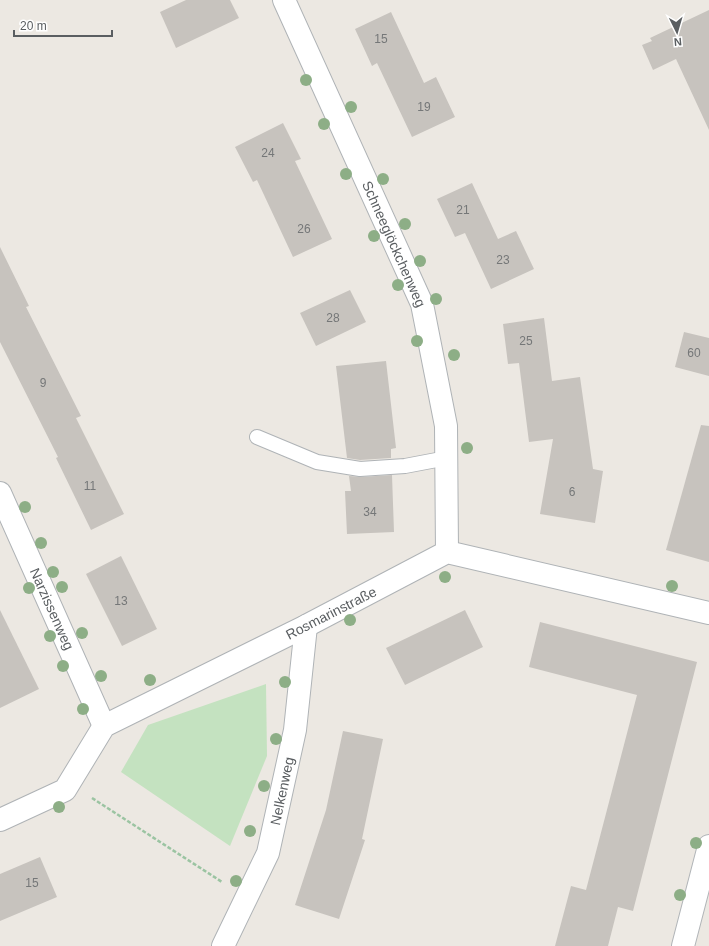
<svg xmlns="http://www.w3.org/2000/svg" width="709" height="946" font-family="Arial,sans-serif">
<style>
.green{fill:#c4e2c0}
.building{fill:#c7c3be}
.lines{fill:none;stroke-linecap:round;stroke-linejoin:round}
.lane-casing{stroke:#afb3b6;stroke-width:16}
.street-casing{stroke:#afb3b6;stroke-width:24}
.secondary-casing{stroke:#b1b5b8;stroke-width:24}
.path{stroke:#9bc4a2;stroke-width:2.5;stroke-dasharray:4 2;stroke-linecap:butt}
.lane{stroke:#fff;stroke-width:14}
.street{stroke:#fff;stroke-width:22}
.secondary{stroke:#fff;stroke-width:22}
.tree{fill:#8dae86}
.labels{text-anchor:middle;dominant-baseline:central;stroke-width:3;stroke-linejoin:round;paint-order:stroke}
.number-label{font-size:12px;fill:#757778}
.street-label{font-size:14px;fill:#5a5e61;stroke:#fff}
</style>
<rect width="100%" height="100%" fill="#ece8e2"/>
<!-- green -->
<polygon class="green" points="266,684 267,756 230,846 121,772 148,725"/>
<!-- building -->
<g class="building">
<polygon points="186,0 230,0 239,18 176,48 160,12"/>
<polygon points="709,10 709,130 676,59 653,70 642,45 652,41 650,38"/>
<polygon points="391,12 424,83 436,77 455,117 412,137 377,63 372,66 355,29"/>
<polygon points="283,123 301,159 295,161 332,239 293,257 257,180 253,182 235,147"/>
<polygon points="472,183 498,239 516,231 534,269 491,289 465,233 455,237 437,199"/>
<polygon points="0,247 29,306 26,307 81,416 76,418 124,514 91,530 56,458 58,457 0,342"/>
<polygon points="350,290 366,322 316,346 300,313"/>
<polygon points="544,318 552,381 580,377 593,469 603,471 595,523 540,514 553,439 529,442 519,363 508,364 503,324"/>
<polygon points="684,332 709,338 709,376 675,367"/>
<polygon points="386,361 396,448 391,449 391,458 360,460 347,458 336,366"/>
<polygon points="701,425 709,426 709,562 666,550"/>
<polygon points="392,475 394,532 347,534 345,491 351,491 349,476 361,477"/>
<polygon points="121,556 157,629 122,646 86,574"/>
<polygon points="0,610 39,689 0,708"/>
<polygon points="465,610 483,647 405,685 386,648"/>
<polygon points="540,622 697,662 633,911 618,907 608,946 555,946 571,886 586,890 637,695 529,667"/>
<polygon points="343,731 383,739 362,839 365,840 339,919 295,905 326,810"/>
<polygon points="40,857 57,897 0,921 0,874"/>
</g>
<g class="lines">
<defs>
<polyline id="lane" points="257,437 317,462 360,469 405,466 447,458"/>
<g id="street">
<polyline points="284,0 422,304 446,426 447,552"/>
<polyline points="0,493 104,726"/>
<polyline points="0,820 65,790 104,726 306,626 447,552 709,613"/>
<polyline points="223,946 268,853 295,730 306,626"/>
</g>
<polyline id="secondary" points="683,946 709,846"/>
</defs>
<!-- lane casing -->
<use href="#lane" class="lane-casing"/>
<!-- street casing -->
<use href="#street" class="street-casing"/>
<!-- secondary casing -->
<use href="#secondary" class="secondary-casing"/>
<!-- path -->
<polyline class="path" points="92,798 222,882"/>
<!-- lane -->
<use href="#lane" class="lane"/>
<!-- street -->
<use href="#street" class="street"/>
<!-- secondary -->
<use href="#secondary" class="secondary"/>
</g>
<!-- trees -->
<g class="tree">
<circle cx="306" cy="80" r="6"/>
<circle cx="351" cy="107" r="6"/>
<circle cx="324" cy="124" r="6"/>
<circle cx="346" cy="174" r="6"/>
<circle cx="383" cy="179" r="6"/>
<circle cx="405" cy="224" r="6"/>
<circle cx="374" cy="236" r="6"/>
<circle cx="420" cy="261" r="6"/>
<circle cx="398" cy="285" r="6"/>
<circle cx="436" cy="299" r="6"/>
<circle cx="417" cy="341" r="6"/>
<circle cx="454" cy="355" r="6"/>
<circle cx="467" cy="448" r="6"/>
<circle cx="25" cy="507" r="6"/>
<circle cx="41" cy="543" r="6"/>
<circle cx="53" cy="572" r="6"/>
<circle cx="445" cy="577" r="6"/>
<circle cx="672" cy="586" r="6"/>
<circle cx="62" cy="587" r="6"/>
<circle cx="29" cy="588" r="6"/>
<circle cx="350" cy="620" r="6"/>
<circle cx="82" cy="633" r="6"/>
<circle cx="50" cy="636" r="6"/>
<circle cx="63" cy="666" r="6"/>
<circle cx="101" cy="676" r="6"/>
<circle cx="150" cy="680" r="6"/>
<circle cx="285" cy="682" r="6"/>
<circle cx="83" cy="709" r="6"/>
<circle cx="276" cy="739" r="6"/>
<circle cx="264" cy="786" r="6"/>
<circle cx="59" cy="807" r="6"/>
<circle cx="250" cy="831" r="6"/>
<circle cx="696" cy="843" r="6"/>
<circle cx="236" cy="881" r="6"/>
<circle cx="680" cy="895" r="6"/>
</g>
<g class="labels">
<!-- number labels -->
<g class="number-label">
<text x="381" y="39">15</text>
<text x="424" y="107">19</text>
<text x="268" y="153">24</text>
<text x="463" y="210">21</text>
<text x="304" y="229">26</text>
<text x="503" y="260">23</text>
<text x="333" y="318">28</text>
<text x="526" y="341">25</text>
<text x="694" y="353">60</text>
<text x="43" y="383">9</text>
<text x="90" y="486">11</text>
<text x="572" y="492">6</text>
<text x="370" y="512">34</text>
<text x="121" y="601">13</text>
<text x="32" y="883">15</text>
</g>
<!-- street labels -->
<g class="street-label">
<text transform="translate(394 244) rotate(66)">Schneeglöckchenweg</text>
<text transform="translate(52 609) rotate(66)">Narzissenweg</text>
<text transform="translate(331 613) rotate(-27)">Rosmarinstraße</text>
<text transform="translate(282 791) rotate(-78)">Nelkenweg</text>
</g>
</g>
<!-- north arrow -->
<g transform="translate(677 32) rotate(175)" stroke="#ffffff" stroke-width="3" paint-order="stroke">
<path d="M0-3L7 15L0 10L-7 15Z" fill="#5a5e61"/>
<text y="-6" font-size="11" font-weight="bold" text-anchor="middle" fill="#5a5e61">N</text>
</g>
<!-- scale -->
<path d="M14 30v6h98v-6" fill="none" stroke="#5a5e61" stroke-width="2"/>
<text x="20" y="30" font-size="12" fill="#5a5e61" stroke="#ffffff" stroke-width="3" paint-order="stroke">20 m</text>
</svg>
